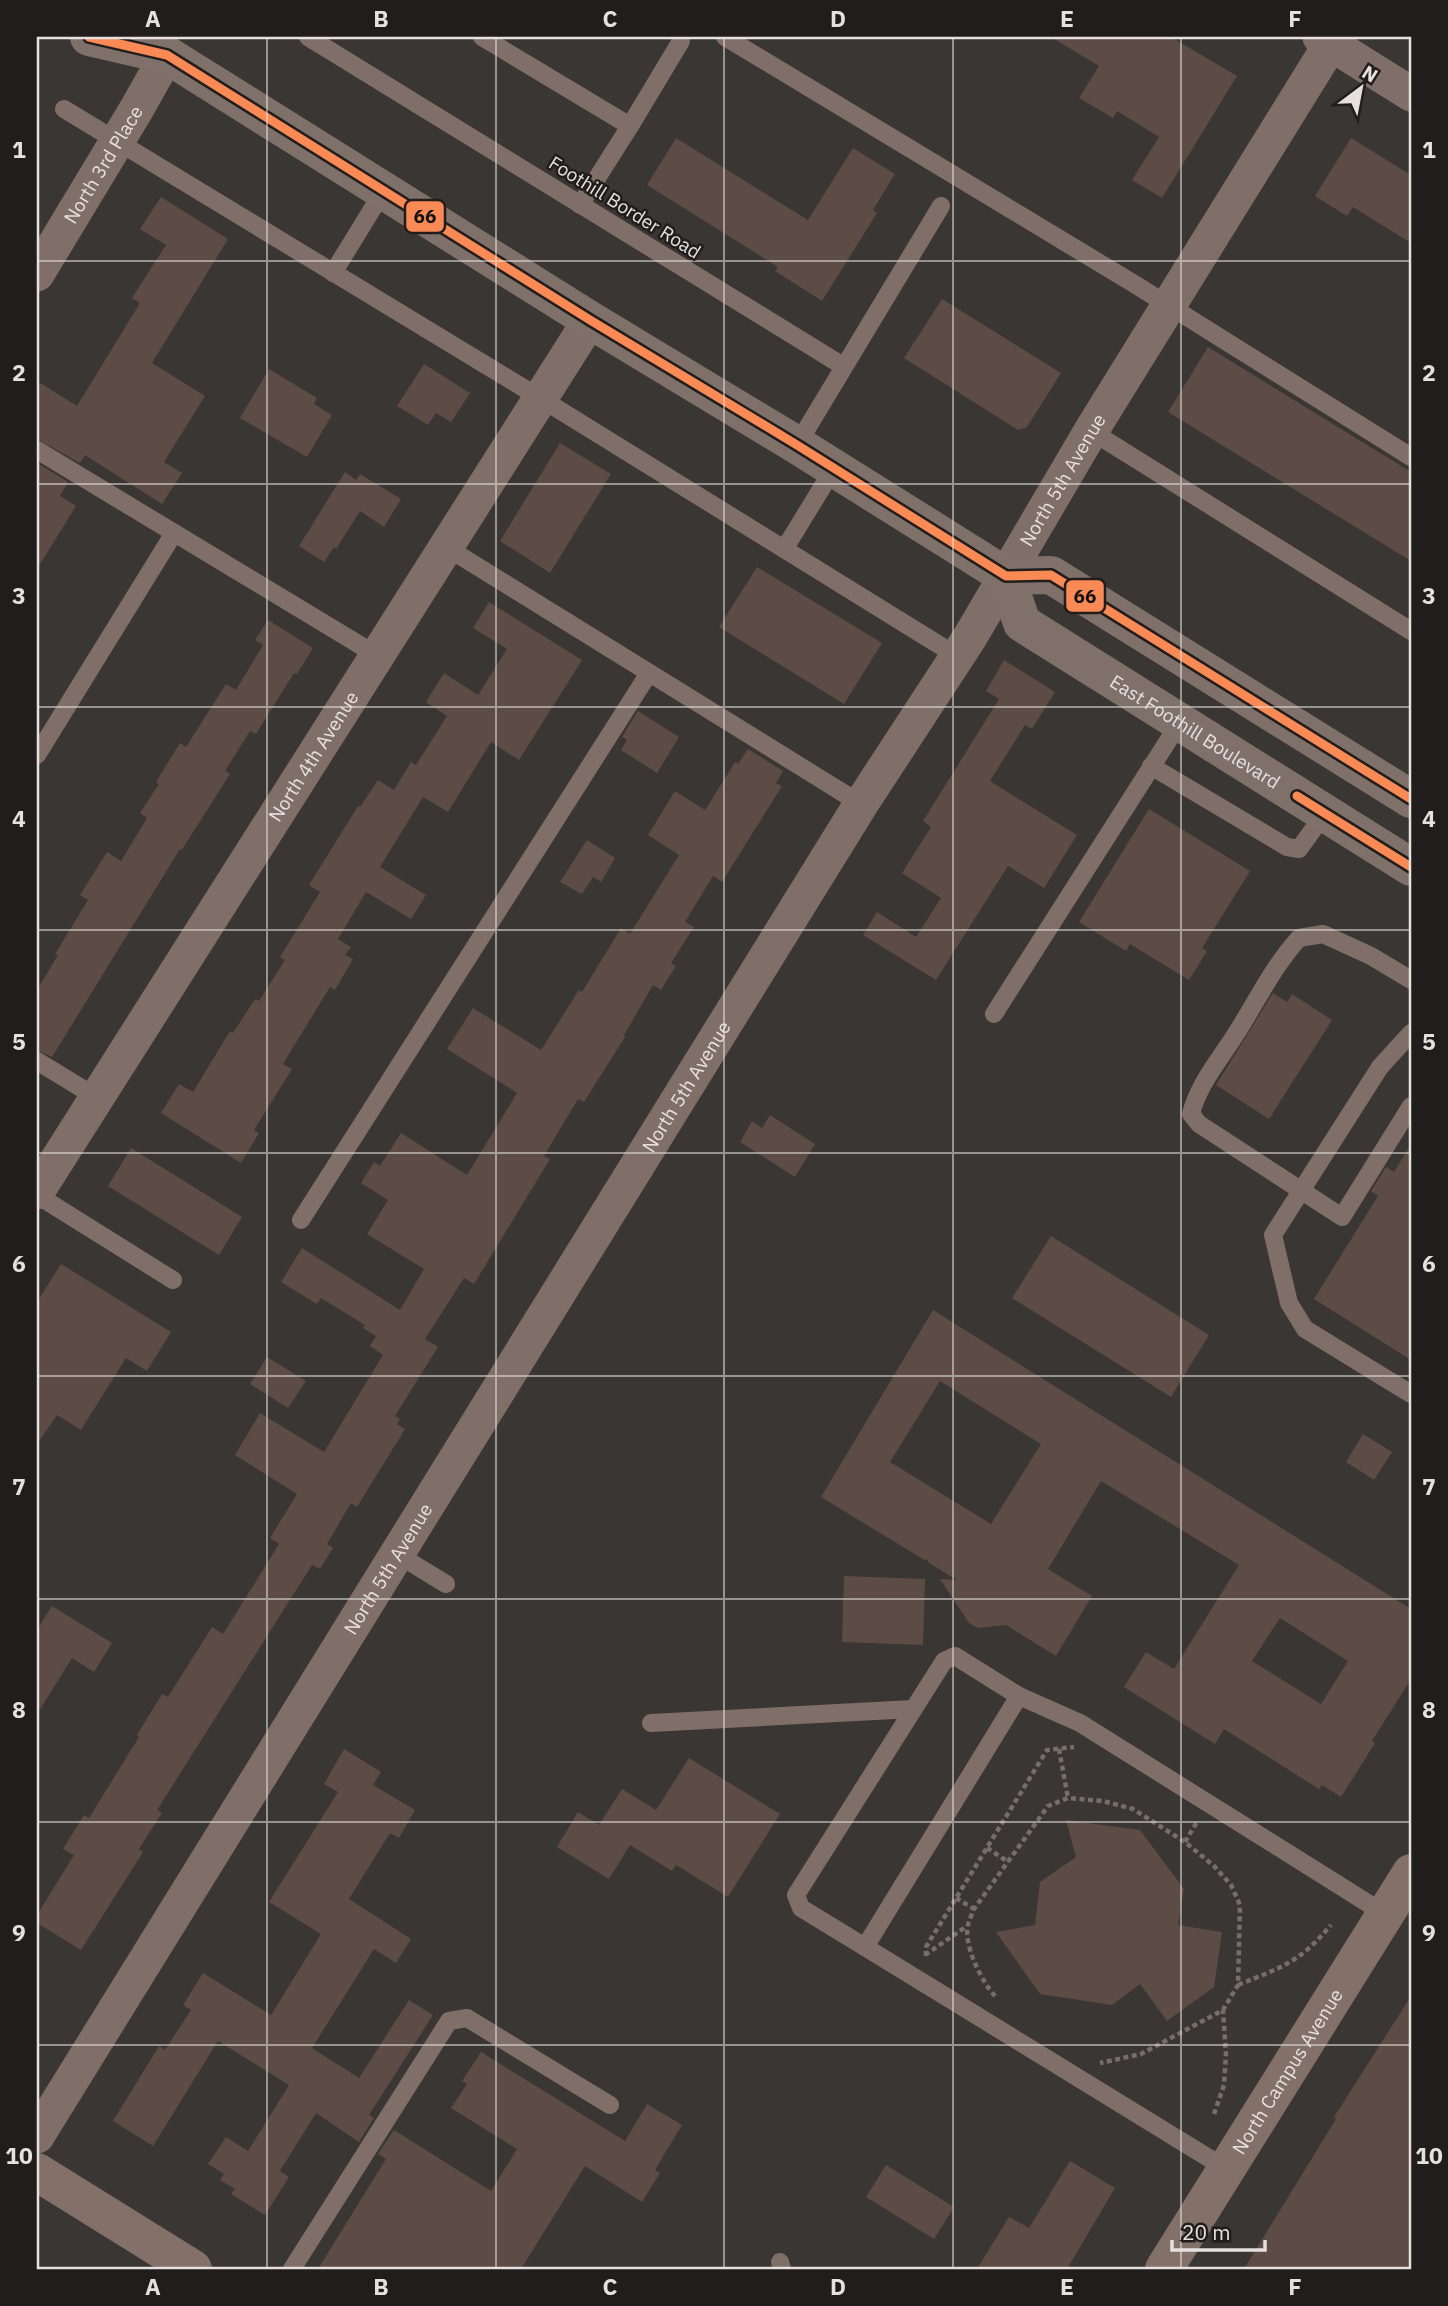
<svg xmlns="http://www.w3.org/2000/svg" width="1448" height="2306" font-family="'IBM Plex Sans',sans-serif">
<style>
.building{fill:#5c4c45;fill-rule:evenodd}
.lines{fill:none;stroke-linecap:round;stroke-linejoin:round}
.path{stroke:#786d69;stroke-width:4.5;stroke-dasharray:5 3.5;stroke-linecap:butt}
.lane{stroke:#806f68;stroke-width:18}
.street{stroke:#806f68;stroke-width:35}
.secondary{stroke:#837169;stroke-width:38}
.primary{stroke:#7f716a;stroke-width:38}
.bus-1-casing{stroke:#201d1c;stroke-width:14}
.bus-1{stroke:#f98a56;stroke-width:9}
.grid{fill:none;stroke:#e6e1df;stroke-width:2;stroke-opacity:0.55}
.labels{text-anchor:middle;dominant-baseline:central;stroke-width:5;stroke-linejoin:round;paint-order:stroke}
.street-label{font-size:19px;fill:#e6e1df;stroke:#201d1c}
.line-badge{stroke:#201d1c;stroke-width:2.5}
.pale-badge-label{font-size:19px;text-anchor:middle;font-weight:bold;fill:#111}
.neatline{fill:none;stroke:#e6e1df;stroke-width:2.5}
.grid-label{font-size:23px;text-anchor:middle;font-weight:bold;fill:#e6e1df}
</style>
<rect width="100%" height="100%" fill="#3a3634"/>
<!-- building -->
<g class="building">
<polygon points="1051,37 1171,37 1237,76 1162,198 1132,180 1159,137 1117,111 1113,118 1079,98 1099,66"/>
<polygon points="676,138 808,220 853,148 895,174 873,210 877,213 822,301 775,271 778,267 647,185"/>
<polygon points="1351,138 1411,175 1411,243 1353,207 1347,216 1315,196"/>
<polygon points="161,197 228,239 152,363 205,396 164,462 182,473 162,504 85,455 80,463 37,439 37,381 77,406 140,303 132,298 166,245 140,229"/>
<polygon points="942,299 1061,373 1027,427 1018,430 904,358"/>
<polygon points="1208,347 1411,472 1411,561 1168,412"/>
<polygon points="424,364 470,393 451,422 436,413 428,425 397,406"/>
<polygon points="269,369 317,398 314,404 332,415 307,457 240,418"/>
<polygon points="560,443 611,474 550,573 500,541"/>
<polygon points="37,463 68,482 60,496 76,506 37,569"/>
<polygon points="345,472 356,480 360,474 401,499 384,527 360,511 336,549 334,547 324,562 299,546"/>
<polygon points="757,567 882,643 844,704 719,627"/>
<polygon points="489,602 582,660 519,760 491,742 448,812 423,797 380,867 426,895 411,919 366,892 338,939 351,947 345,955 353,959 335,990 330,987 283,1064 292,1069 254,1130 259,1133 241,1163 161,1113 179,1084 193,1092 230,1031 233,1033 255,999 259,1001 285,960 280,957 320,892 309,885 358,806 360,807 378,780 394,790 411,762 416,765 447,716 426,702 444,673 478,695 507,649 473,628"/>
<polygon points="268,620 313,648 297,674 294,673 256,734 250,731 225,771 230,774 181,851 180,849 52,1057 37,1050 37,990 58,955 55,954 88,900 80,895 107,852 121,861 147,818 140,813 159,784 156,782 180,743 186,747 226,684 236,690 263,645 255,640"/>
<polygon points="1004,660 1055,692 1032,729 1025,725 990,781 1077,835 1044,888 1008,866 936,980 863,935 877,912 916,937 941,898 902,873 931,827 923,821 999,699 986,691"/>
<polygon points="638,711 679,737 657,773 621,750 627,740 622,737"/>
<polygon points="748,749 783,771 776,783 782,786 722,882 713,876 685,922 694,927 671,963 676,966 661,990 653,985 624,1035 625,1037 584,1102 578,1099 544,1156 550,1159 474,1284 464,1278 425,1339 438,1347 395,1416 400,1419 397,1424 405,1429 357,1507 351,1503 327,1544 333,1548 320,1569 312,1565 157,1810 162,1813 139,1849 143,1852 81,1950 37,1923 37,1915 74,1855 63,1849 84,1815 89,1818 139,1737 137,1735 162,1694 168,1697 212,1627 223,1634 279,1544 270,1538 297,1494 235,1455 260,1413 324,1452 383,1355 370,1346 376,1336 363,1328 365,1325 321,1298 317,1304 281,1282 302,1248 400,1310 424,1269 367,1234 388,1200 361,1183 374,1162 380,1166 401,1133 467,1175 517,1093 447,1049 473,1008 541,1050 579,990 582,992 621,928 630,934 679,855 648,835 675,791 705,810 735,762 738,764"/>
<polygon points="1149,809 1250,871 1202,948 1207,951 1189,980 1130,944 1126,951 1079,922"/>
<polygon points="587,840 615,858 601,882 593,877 582,894 560,882"/>
<polygon points="1273,993 1287,1002 1292,994 1332,1020 1269,1119 1216,1085"/>
<polygon points="770,1115 815,1144 795,1177 740,1142 752,1121 762,1128"/>
<polygon points="1411,1144 1411,1360 1314,1299 1378,1196 1371,1191 1386,1167 1394,1172"/>
<polygon points="131,1148 242,1217 219,1255 108,1186"/>
<polygon points="1051,1236 1209,1335 1171,1397 1012,1298"/>
<polygon points="61,1264 171,1332 147,1371 126,1358 81,1430 57,1415 37,1444 37,1302"/>
<path d="M 933,1310 L 1411,1609 L 1411,1679 L 1372,1741 L 1375,1743 L 1341,1797 L 1322,1785 L 1319,1789 L 1224,1729 L 1215,1744 L 1124,1687 L 1146,1652 L 1174,1669 L 1239,1565 L 1101,1481 L 1048,1569 L 1092,1596 L 1056,1656 L 1006,1625 L 978,1628 L 969,1623 L 940,1579 L 957,1580 L 929,1563 L 926,1558 L 926,1561 L 821,1497 ZM 940,1381 L 1041,1444 L 991,1524 L 890,1462 ZM 1280,1618 L 1348,1661 L 1321,1704 L 1252,1661 Z"/>
<polygon points="267,1357 306,1381 288,1408 250,1384"/>
<polygon points="1363,1434 1392,1452 1374,1480 1346,1462"/>
<polygon points="844,1576 925,1579 923,1645 842,1642"/>
<polygon points="52,1606 112,1643 94,1672 72,1658 37,1714 37,1630"/>
<polygon points="344,1749 381,1772 373,1785 415,1810 399,1838 390,1833 349,1899 411,1939 396,1963 374,1949 312,2048 359,2078 409,2000 433,2015 369,2115 374,2118 359,2142 316,2113 280,2171 289,2177 265,2215 231,2194 235,2189 220,2180 224,2174 208,2164 226,2137 248,2151 289,2085 218,2041 153,2146 113,2121 159,2046 165,2050 191,2010 183,2005 203,1973 271,2015 321,1934 269,1902 338,1792 324,1784"/>
<polygon points="689,1758 780,1814 728,1897 676,1865 672,1871 630,1845 609,1879 557,1847 578,1812 599,1825 622,1789 656,1810"/>
<polygon points="1066,1820 1140,1830 1184,1889 1178,1925 1222,1932 1214,1987 1167,2021 1140,1984 1112,2005 1040,1994 996,1932 1035,1925 1040,1882 1076,1857"/>
<polygon points="1411,1996 1411,2269 1244,2269 1336,2119 1334,2117"/>
<polygon points="481,2052 625,2141 647,2104 682,2125 655,2170 660,2173 642,2202 585,2166 521,2269 318,2269 386,2159 378,2154 394,2130 491,2191 517,2149 451,2108 467,2084 462,2081"/>
<polygon points="1070,2161 1115,2188 1067,2269 977,2269 1009,2217 1029,2228"/>
<polygon points="886,2165 954,2207 934,2239 866,2197"/>
</g>
<g class="lines">
<!-- path -->
<g class="path">
<polyline points="1059,1749 1068,1798"/>
<polyline points="1185,1842 1197,1822"/>
<polyline points="987,1848 1007,1861"/>
<polyline points="956,1898 974,1909"/>
<polyline points="925,1955 967,1926"/>
<polyline points="926,1956 926,1947 1047,1750 1074,1747"/>
<path d="M 1238,1985 C 1282,1967 1299,1963 1331,1925"/>
<path d="M 995,1996 C 982,1982 963,1945 968,1925 C 969,1920 972,1914 974,1909 L 1048,1806 L 1068,1798 L 1103,1801 L 1133,1809 L 1185,1842 L 1214,1866 L 1231,1885 L 1240,1905 L 1238,1985 L 1223,2010 L 1141,2054 L 1100,2063"/>
<polyline points="1214,2114 1224,2085 1226,2055 1223,2010"/>
</g>
<!-- lane -->
<g class="lane">
<polyline points="308,37 843,366"/>
<polyline points="482,37 630,126 681,41"/>
<polyline points="725,37 1136,285 1411,457"/>
<polyline points="64,109 540,398 957,656"/>
<polyline points="580,205 630,126"/>
<polyline points="333,273 384,190"/>
<polyline points="1091,431 1411,631"/>
<polyline points="797,445 941,206"/>
<polyline points="37,450 378,656"/>
<polyline points="446,547 861,804"/>
<polyline points="785,548 834,468"/>
<polyline points="37,755 174,533"/>
<polyline points="1151,766 1287,847 1299,849 1325,813"/>
<path d="M 1411,980 L 1371,956 L 1323,934 L 1299,938 C 1273,967 1259,997 1239,1029 C 1222,1057 1199,1082 1191,1114 L 1199,1124 L 1342,1217 L 1411,1106"/>
<polyline points="994,1014 1180,722"/>
<polyline points="1411,1033 1380,1067 1273,1235 1289,1303 1305,1329 1411,1394"/>
<polyline points="37,1061 96,1097"/>
<polyline points="37,1195 173,1280"/>
<polyline points="301,1220 649,673"/>
<polyline points="397,1554 446,1584"/>
<polygon points="955,1656 1019,1696 865,1947 801,1908 796,1895 944,1661"/>
<polyline points="1019,1696 1080,1723 1385,1914"/>
<polyline points="651,1723 913,1709"/>
<polyline points="865,1947 1225,2168"/>
<polyline points="780,2262 782,2269"/>
<polyline points="292,2269 449,2021 467,2018 610,2105"/>
</g>
<!-- street -->
<g class="street">
<polyline points="1320,37 1411,94"/>
<path id="s1" d="M 37,274 L 136,110 L 167,55"/>
<path id="s2" d="M 37,1192 L 590,320"/>
<path id="s3" d="M 37,2136 L 861,804 L 970,637 L 1091,431 L 1335,37"/>
</g>
<!-- secondary -->
<g class="secondary">
<polyline points="37,2172 193,2269"/>
<path id="s4" d="M 1164,2269 L 1411,1873"/>
</g>
<!-- primary -->
<g class="primary">
<polyline points="89,37 167,55 590,320 797,445 1006,576 1051,575 1411,799"/>
<path id="s5" d="M 1006,576 L 1022,623 L 1411,867"/>
</g>
<defs>
<g id="bus-1">
<polyline points="89,37 167,55 590,320 797,445 1006,576 1051,575 1411,799"/>
<polyline points="1297,796 1411,867"/>
</g>
</defs>
<!-- bus-1 casing -->
<use href="#bus-1" class="bus-1-casing"/>
<!-- bus-1 -->
<use href="#bus-1" class="bus-1"/>
</g>
<!-- grid -->
<path class="grid" d="M 267,37 L 267,2269M 496,37 L 496,2269M 724,37 L 724,2269M 953,37 L 953,2269M 1181,37 L 1181,2269M 37,261 L 1411,261M 37,484 L 1411,484M 37,707 L 1411,707M 37,930 L 1411,930M 37,1153 L 1411,1153M 37,1376 L 1411,1376M 37,1599 L 1411,1599M 37,1822 L 1411,1822M 37,2045 L 1411,2045"/>
<g class="labels">
<!-- street labels -->
<g class="street-label">
<text stroke="none"><textPath href="#s1" startOffset="128">North 3rd Place</textPath></text>
<text transform="translate(625 207) rotate(32)">Foothill Border Road</text>
<text stroke="none"><textPath href="#s3" startOffset="1948">North 5th Avenue</textPath></text>
<text stroke="none"><textPath href="#s5" startOffset="254">East Foothill Boulevard</textPath></text>
<text stroke="none"><textPath href="#s2" startOffset="516">North 4th Avenue</textPath></text>
<text stroke="none"><textPath href="#s3" startOffset="1234">North 5th Avenue</textPath></text>
<text stroke="none"><textPath href="#s3" startOffset="667">North 5th Avenue</textPath></text>
<text stroke="none"><textPath href="#s4" startOffset="233">North Campus Avenue</textPath></text>
</g>
</g>
<g class="line-badge">
<rect x="405" y="200" width="40" height="33" rx="7" fill="#f98a56"/>
<rect x="1065" y="579" width="40" height="34" rx="7" fill="#f98a56"/>
</g>
<g class="pale-badge-label">
<text x="425" y="223">66</text>
<text x="1085" y="603">66</text>
</g>
<!-- border -->
<rect width="1448" height="2306" fill="none" stroke="#201d1c" stroke-width="77"/>
<!-- north arrow -->
<g transform="translate(1361 88) rotate(32)" stroke="#201d1c" stroke-width="5" paint-order="stroke">
<path d="M0-5L12 26L0 18L-12 26Z" fill="#e6e1df"/>
<text y="-10" font-size="19" font-weight="bold" text-anchor="middle" fill="#e6e1df">N</text>
</g>
<!-- scale -->
<path d="M1172 2240v10h93v-10" fill="none" stroke="#e6e1df" stroke-width="3.5"/>
<text x="1182" y="2240" font-size="21" fill="#e6e1df" stroke="#201d1c" stroke-width="5" paint-order="stroke">20 m</text>
<rect x="38" y="38" width="1372" height="2230" class="neatline"/>
<g class="grid-label">
<text x="153" y="27">A</text>
<text x="381" y="27">B</text>
<text x="610" y="27">C</text>
<text x="838" y="27">D</text>
<text x="1067" y="27">E</text>
<text x="1295" y="27">F</text>
<text x="19" y="158">1</text>
<text x="1429" y="158">1</text>
<text x="19" y="381">2</text>
<text x="1429" y="381">2</text>
<text x="19" y="604">3</text>
<text x="1429" y="604">3</text>
<text x="19" y="827">4</text>
<text x="1429" y="827">4</text>
<text x="19" y="1050">5</text>
<text x="1429" y="1050">5</text>
<text x="19" y="1272">6</text>
<text x="1429" y="1272">6</text>
<text x="19" y="1495">7</text>
<text x="1429" y="1495">7</text>
<text x="19" y="1718">8</text>
<text x="1429" y="1718">8</text>
<text x="19" y="1941">9</text>
<text x="1429" y="1941">9</text>
<text x="19" y="2164">10</text>
<text x="1429" y="2164">10</text>
<text x="153" y="2295">A</text>
<text x="381" y="2295">B</text>
<text x="610" y="2295">C</text>
<text x="838" y="2295">D</text>
<text x="1067" y="2295">E</text>
<text x="1295" y="2295">F</text>
</g>
</svg>
